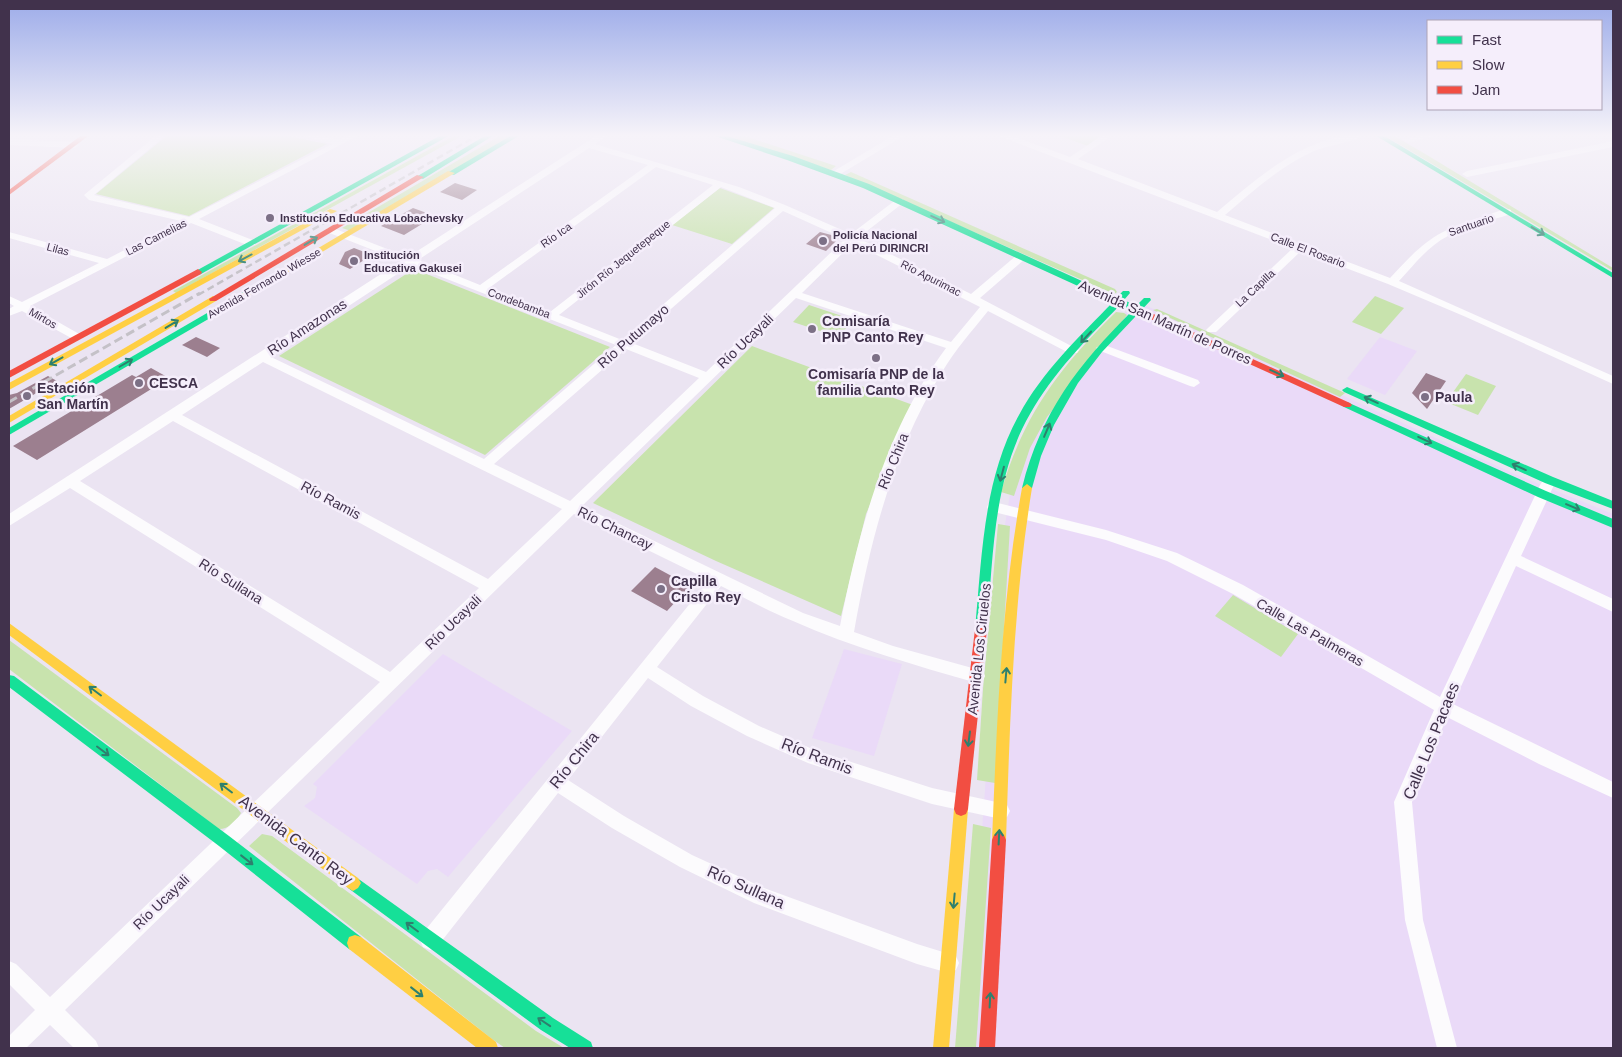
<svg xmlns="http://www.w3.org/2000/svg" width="1622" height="1057" font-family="Helvetica,sans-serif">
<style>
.built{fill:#eadaf8}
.green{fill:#c8e3ad}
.building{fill:#9c7f8f}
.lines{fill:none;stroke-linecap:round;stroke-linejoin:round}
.street{fill:#fcfbfd;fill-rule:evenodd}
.fast{fill:#16e098;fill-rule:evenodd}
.slow{fill:#ffcf43;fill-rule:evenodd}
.jam{fill:#f24e42;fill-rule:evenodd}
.rail-far1{stroke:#c4c1c7;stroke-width:2.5;stroke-dasharray:7 4;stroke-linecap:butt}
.rail{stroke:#c4c1c7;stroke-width:3;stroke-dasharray:9 4.5;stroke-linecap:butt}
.oneway{stroke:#2e806e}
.poi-dot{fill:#7c7086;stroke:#f5eefb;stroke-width:2}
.labels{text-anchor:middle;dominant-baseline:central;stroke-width:5;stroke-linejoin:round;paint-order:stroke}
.far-poi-label{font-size:11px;font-weight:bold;fill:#41324c;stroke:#f5eefb;text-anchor:start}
.far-street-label{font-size:11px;fill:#41324c;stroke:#f5eefb}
.poi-label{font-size:14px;font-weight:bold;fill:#41324c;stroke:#f5eefb;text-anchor:start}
.street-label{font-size:14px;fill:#41324c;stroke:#f5eefb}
.near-street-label{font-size:16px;fill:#41324c;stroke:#f5eefb}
</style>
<rect width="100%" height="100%" fill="#ebe4f2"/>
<!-- built -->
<g class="built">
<polygon points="1136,301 1515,474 1613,514 1613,1048 966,1048 1004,531 1012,482 1033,430 1072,368"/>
<polygon points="1380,337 1417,351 1385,395 1347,379"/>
<polygon points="844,649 902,664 874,756 812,738"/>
<polygon points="443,654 572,731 448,877 437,869 428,871 417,884 304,806 315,798 317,787 313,784"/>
</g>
<!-- green -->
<g class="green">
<polygon points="169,134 277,134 327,144 189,216 96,194"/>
<polygon points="457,134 465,134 176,293 173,291"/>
<polygon points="503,134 515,134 351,231 342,228"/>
<polygon points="719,134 738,134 836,166 831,170"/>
<polygon points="1055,134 1103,134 1088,146"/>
<polygon points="1382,134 1391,134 1427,155 1613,268 1613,271"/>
<polygon points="851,172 1115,289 1117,292 1114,294 845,175"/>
<polygon points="720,188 774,208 732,244 672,225"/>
<polygon points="414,269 610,347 485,455 279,356"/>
<polygon points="1375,296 1404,308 1381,334 1352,322"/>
<polygon points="809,305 854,320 838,337 793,322"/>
<polygon points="1157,309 1345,393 1340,397 1153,310"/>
<path d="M 1116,312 L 1124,313 L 1127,315 L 1047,417 L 1030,448 L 1014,496 L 1001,492 C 1024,414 1059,368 1116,312 Z"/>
<polygon points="752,346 913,405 866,514 841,616 716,561 593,503"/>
<polygon points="1466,374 1496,386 1478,415 1446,402"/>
<polygon points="998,524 1010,526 995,783 977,780 983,689"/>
<polygon points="1233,595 1298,634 1281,657 1215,616"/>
<path d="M 9,640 L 237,808 L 241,813 C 236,822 229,829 219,829 L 9,669 Z"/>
<polygon points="973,824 991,828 976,1048 955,1048"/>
<polygon points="262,834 272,836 536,1031 564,1048 505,1048 492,1039 249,846"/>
</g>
<!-- building -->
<g class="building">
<polygon points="455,183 477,190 462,200 440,192"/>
<polygon points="413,208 435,216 404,235 381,226"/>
<polygon points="820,232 835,236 839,238 826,251 806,244"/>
<polygon points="354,248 372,255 350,269 339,264 345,252"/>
<polygon points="196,337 220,348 207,357 182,345"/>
<polygon points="151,368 169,378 37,460 13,446 132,375 136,377"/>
<polygon points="1426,373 1446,381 1427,409 1412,393"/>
<polygon points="48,376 57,381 9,409 9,395 17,393"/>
<polygon points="655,567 690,586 667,611 631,591"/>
</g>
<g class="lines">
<!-- street -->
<g class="street">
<polygon points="158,134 167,134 94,195 189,217 332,144 295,134 312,134 339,140 350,134 361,134 199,219 255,241 255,245 247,245 191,223 30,306 81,335 83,337 81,339 73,339 22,311 9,316 9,309 14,306 9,303 9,296 22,302 99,263 9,238 9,232 107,259 181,221 89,200 84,195"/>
<path d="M 599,134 L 609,134 L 595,144 L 739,187 L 785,205 L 851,234 L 897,199 L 903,199 L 903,203 L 858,238 L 971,294 L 1017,255 L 1025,255 L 1025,259 L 980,298 L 1079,350 L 1077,353 L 1069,353 L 988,311 C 972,331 955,350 942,372 C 893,451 870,541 854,632 L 893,646 L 983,671 L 985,676 L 983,681 L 977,683 C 914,665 852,647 793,621 C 768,611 745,598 721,586 L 657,667 L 703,696 L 759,726 L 817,751 L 932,788 L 1001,803 L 1007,805 L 1010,811 L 1007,817 L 1001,819 L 932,804 L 808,763 L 747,736 L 691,706 L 648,678 L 568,780 L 624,816 L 692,855 L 764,888 L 917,944 L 956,956 L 959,963 L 956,970 L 949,973 L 917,964 L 754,903 L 680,867 L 612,828 L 558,793 L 437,947 L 430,950 L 423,947 L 420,940 L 423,933 L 709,580 L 574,514 L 65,1010 L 96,1041 L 99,1048 L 74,1048 L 50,1025 L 26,1048 L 9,1048 L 9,1036 L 35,1010 L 9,984 L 9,961 L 16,964 L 50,997 L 380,682 L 70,488 L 9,526 L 9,514 L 401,261 L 327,232 L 327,228 L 333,228 L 408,257 ZM 589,148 L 648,165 L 480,285 L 418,260 ZM 656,167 L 713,185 L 550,312 L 489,288 ZM 721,187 L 775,208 L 622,340 L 559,315 ZM 783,211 L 845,239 L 706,372 L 632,343 ZM 853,243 L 980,307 L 951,342 L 802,293 ZM 411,265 L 616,345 L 484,459 L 271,357 ZM 796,298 L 946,348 C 886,429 859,529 840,626 L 803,613 L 582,506 ZM 626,349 L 699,378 L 570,501 L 494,464 ZM 263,362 L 562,509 L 488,579 L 182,415 ZM 173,421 L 479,588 L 390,672 L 80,481 Z"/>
<polygon points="896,134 907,134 837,176 834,177 829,174"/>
<path d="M 994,134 L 1007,134 L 1070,157 L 1104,134 L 1114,134 L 1078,159 L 1217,212 C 1260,176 1306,134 1366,134 C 1353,143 1327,145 1312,152 C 1279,167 1252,192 1225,215 L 1390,278 C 1424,241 1437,230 1485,216 C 1493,214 1503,208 1511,210 L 1511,214 C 1490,221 1468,225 1448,236 C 1428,246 1414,265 1399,281 L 1613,376 L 1613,384 L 1466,317 L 1388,284 L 1301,251 L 1216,332 L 1208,332 L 1206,330 L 1208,328 L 1293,248 Z"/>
<polygon points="1423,134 1440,134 1408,143 1404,140"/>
<polygon points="9,139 75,142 79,145 75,148 9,145"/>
<polygon points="1613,141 1613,147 1467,177 1462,174 1467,171"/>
<polygon points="1102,344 1198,380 1200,383 1194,387 1190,386 1098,350 1096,348"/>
<polygon points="1547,480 1552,482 1554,485 1521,556 1613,599 1613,612 1516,566 1453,704 1613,782 1613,798 1539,764 1447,717 1412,802 1423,920 1457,1048 1437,1048 1405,920 1394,802 1434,710 1233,594 1167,561 1106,540 994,512 989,511 987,507 989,503 994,502 1106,530 1177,553 1243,585 1440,697 1540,485 1542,482"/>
</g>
<!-- fast -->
<g class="fast">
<polygon points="443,134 452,134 201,274 198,275 194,272"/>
<polygon points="488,134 496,134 423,179 416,177"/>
<polygon points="514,134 522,134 454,175 447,173"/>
<path d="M 709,134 L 720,134 L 793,156 L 869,184 L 1117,297 L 1123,291 L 1129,291 L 1130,293 L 1124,300 L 1136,306 L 1144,298 L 1150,298 L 1151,300 L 1102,352 L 1078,383 L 1054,425 L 1041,456 L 1032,488 L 1027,492 L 1022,488 C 1041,412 1078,365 1132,311 L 1120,305 C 1087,339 1053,373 1030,414 C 993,478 993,557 987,629 L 985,633 L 981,634 L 977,633 L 975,629 C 982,557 983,480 1019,415 C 1042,372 1079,337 1113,302 L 863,188 L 787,160 Z"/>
<polygon points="1373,134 1381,134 1613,273 1613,278"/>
<polygon points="245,291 249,294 248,296 9,435 9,428"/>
<polygon points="1347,387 1553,477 1613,501 1613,509 1545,483 1344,392 1342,390"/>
<polygon points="1347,402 1546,491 1613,519 1613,528 1538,497 1344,407 1342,405 1344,403"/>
<polygon points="9,675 14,676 229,836 361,937 363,943 361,949 355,951 349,949 219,846 9,687"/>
<polygon points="353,875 553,1018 591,1042 593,1048 570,1048 541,1030 348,888 345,883 348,878"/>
</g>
<!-- slow -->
<g class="slow">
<polygon points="448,171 455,173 248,296 245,297 241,294"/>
<polygon points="330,209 337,211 9,390 9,383"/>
<polygon points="213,296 217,299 216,301 9,423 9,416"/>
<path d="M 1027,484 L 1032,488 C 1013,604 1010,722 1006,840 L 1004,845 L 999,847 L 994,845 L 992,840 C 997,722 1001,604 1022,488 Z"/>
<polygon points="9,623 358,878 361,883 358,888 353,891 348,888 9,635"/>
<polygon points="961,802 966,804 968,809 949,1048 933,1048 954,809 956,804"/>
<polygon points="355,935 361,937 496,1042 498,1048 477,1048 349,949 347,943 349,937"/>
</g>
<!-- jam -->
<g class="jam">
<polygon points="83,134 91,134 9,195 9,190"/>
<polygon points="417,175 424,177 216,301 210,301 209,299"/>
<polygon points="198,269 202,272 201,274 9,378 9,371"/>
<polygon points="1138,307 1350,403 1352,405 1350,407 1344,407 1135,312 1135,308"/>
<polygon points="981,624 985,625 987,629 968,809 966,814 961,816 956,814 954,809 975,629 977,625"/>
<polygon points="999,833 1004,835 1006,840 995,1048 979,1048 992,840 994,835"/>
</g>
<!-- rail-far1 -->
<polyline class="rail-far1" points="198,295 480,134"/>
<!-- rail -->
<polyline class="rail" points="9,402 200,293"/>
</g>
<!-- one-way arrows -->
<defs><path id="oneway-shaft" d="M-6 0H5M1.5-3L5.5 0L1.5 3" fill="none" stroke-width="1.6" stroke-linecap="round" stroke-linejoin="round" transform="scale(1.25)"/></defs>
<g class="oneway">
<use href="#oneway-shaft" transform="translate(938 219) rotate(25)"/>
<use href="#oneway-shaft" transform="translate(1538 231) rotate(31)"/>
<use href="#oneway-shaft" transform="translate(311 241) rotate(-31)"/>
<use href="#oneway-shaft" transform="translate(245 258) rotate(152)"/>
<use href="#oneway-shaft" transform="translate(172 324) rotate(-31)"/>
<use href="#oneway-shaft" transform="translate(1086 337) rotate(133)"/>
<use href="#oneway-shaft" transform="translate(56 361) rotate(151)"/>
<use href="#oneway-shaft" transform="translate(126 363) rotate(-30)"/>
<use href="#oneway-shaft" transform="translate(1277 373) rotate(25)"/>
<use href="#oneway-shaft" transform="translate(1371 400) rotate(-156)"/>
<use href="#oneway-shaft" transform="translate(1047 430) rotate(-67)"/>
<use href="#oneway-shaft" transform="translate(1425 440) rotate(25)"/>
<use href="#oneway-shaft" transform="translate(1519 467) rotate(-156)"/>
<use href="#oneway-shaft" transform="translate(1002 474) rotate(105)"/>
<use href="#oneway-shaft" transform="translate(1573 507) rotate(23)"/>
<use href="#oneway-shaft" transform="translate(1006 675) rotate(-85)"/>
<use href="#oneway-shaft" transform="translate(95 691) rotate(-143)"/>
<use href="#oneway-shaft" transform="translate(969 739) rotate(97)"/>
<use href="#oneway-shaft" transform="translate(103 751) rotate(37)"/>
<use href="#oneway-shaft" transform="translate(226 788) rotate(-143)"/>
<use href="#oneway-shaft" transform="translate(999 837) rotate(-87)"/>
<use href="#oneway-shaft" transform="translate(247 860) rotate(38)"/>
<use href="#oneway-shaft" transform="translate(954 901) rotate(95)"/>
<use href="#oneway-shaft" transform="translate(412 927) rotate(-143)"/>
<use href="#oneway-shaft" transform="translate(417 992) rotate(38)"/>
<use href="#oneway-shaft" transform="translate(990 1000) rotate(-87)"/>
<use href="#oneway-shaft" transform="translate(544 1022) rotate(-146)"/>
</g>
<!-- sky -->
<linearGradient id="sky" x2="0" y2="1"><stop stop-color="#9dace9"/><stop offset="0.48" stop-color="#f6f3f9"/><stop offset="1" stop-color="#f6f3f9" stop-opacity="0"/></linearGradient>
<rect width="1622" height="282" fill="url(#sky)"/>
<!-- markers -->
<g class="poi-dot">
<circle cx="270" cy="218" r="5"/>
<circle cx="823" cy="241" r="5"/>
<circle cx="354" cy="261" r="5"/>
<circle cx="812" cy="329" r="5"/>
<circle cx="876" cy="358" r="5"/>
<circle cx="139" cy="383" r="5"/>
<circle cx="27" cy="396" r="5"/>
<circle cx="1425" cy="397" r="5"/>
<circle cx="661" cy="589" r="5"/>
</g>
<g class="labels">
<!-- far-poi labels -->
<g class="far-poi-label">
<text x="280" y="218">Institución Educativa Lobachevsky</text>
<text x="833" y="235">Policía Nacional<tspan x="833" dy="13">del Perú DIRINCRI</tspan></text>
<text x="364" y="255">Institución<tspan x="364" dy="13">Educativa Gakusei</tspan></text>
</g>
<!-- far-street labels -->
<g class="far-street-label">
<text transform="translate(1471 225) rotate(-19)">Santuario</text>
<text transform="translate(556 235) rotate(-35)">Río Ica</text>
<text transform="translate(156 237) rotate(-27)">Las Camelias</text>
<text transform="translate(58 249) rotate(15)">Lilas</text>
<text transform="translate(1308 250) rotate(21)">Calle El Rosario</text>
<text transform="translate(623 259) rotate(-39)">Jirón Río Jequetepeque</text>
<text transform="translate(931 278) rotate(27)">Río Apurimac</text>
<text transform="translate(264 283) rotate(-30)">Avenida Fernando Wiesse</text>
<text transform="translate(1255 288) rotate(-43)">La Capilla</text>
<text transform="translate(519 303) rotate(21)">Condebamba</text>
<text transform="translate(43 318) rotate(30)">Mirtos</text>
</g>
<!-- poi labels -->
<g class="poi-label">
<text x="822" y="321">Comisaría<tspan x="822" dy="16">PNP Canto Rey</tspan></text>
<text x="876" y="374" text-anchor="middle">Comisaría PNP de la<tspan x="876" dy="16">familia Canto Rey</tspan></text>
<text x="149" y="383">CESCA</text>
<text x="37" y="388">Estación<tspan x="37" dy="16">San Martín</tspan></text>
<text x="1435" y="397">Paula</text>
<text x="671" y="581">Capilla<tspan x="671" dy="16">Cristo Rey</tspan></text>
</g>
<!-- street labels -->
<g class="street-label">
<text transform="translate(1165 322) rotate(24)">Avenida San Martín de Porres</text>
<text transform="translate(307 327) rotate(-33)">Río Amazonas</text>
<text transform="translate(633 336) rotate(-41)">Río Putumayo</text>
<text transform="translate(745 341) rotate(-44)">Río Ucayali</text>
<text transform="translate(893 461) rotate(-68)">Río Chira</text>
<text transform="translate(331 500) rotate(28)">Río Ramis</text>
<text transform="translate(615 528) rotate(26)">Río Chancay</text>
<text transform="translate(231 581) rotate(32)">Río Sullana</text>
<text transform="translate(453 622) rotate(-44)">Río Ucayali</text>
<text transform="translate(1310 632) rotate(30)">Calle Las Palmeras</text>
<text transform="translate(979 649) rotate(-84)">Avenida Los Ciruelos</text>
<text transform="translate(161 902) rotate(-44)">Río Ucayali</text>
</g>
<!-- near-street labels -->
<g class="near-street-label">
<text transform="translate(1431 741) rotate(-68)">Calle Los Pacaes</text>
<text transform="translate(817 756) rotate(21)">Río Ramis</text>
<text transform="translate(574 760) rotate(-51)">Río Chira</text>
<text transform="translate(296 840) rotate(37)">Avenida Canto Rey</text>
<text transform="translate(746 887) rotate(24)">Río Sullana</text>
</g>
</g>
<!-- border -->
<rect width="1622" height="1057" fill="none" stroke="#41324c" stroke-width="20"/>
<!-- legend -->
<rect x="1427" y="20" width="175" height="90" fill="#f5eefb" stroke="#ada3b5"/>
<rect x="1437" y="36" width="25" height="8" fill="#16e098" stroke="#ada3b5"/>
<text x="1472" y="45" font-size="15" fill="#41324c">Fast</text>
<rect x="1437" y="61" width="25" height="8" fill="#ffcf43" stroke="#ada3b5"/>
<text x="1472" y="70" font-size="15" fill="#41324c">Slow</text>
<rect x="1437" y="86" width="25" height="8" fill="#f24e42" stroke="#ada3b5"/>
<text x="1472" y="95" font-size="15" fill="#41324c">Jam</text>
</svg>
